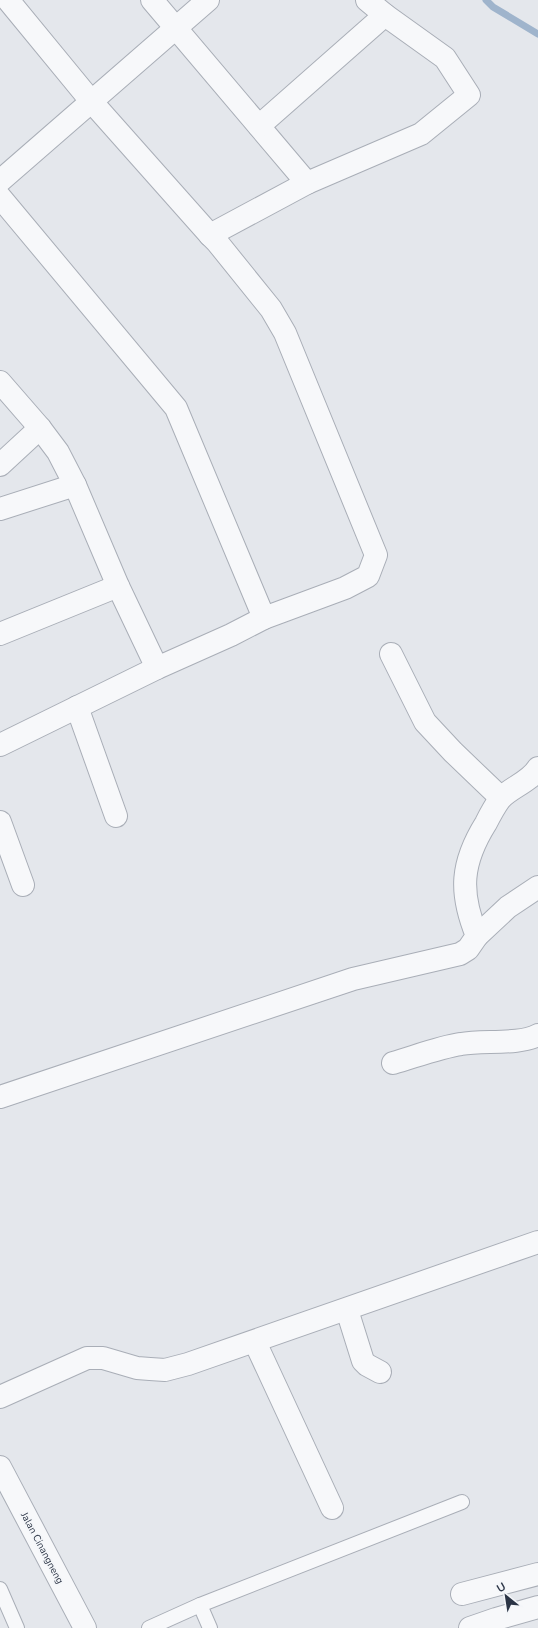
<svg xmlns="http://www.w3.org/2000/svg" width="538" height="1628" font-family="'Nunito Sans',sans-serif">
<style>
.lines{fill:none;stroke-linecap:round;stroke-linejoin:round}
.stream{stroke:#9fb4cc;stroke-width:7}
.service-casing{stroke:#a9aeb7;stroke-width:16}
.minor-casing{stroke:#a9aeb7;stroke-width:24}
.tertiary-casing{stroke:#a9aeb7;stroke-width:24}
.service{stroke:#f7f8fa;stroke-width:14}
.minor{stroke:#f7f8fa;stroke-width:22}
.tertiary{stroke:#f7f8fa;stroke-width:22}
.labels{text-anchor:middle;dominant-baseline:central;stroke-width:3.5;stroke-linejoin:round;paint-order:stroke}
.street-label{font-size:10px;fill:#2b3445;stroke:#f4f6f9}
</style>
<rect width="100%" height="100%" fill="#e4e7ec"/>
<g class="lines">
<!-- stream -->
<polyline class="stream" points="486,0 493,7 538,34"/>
<defs>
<g id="service">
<polyline points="0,1589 17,1628"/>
<polyline points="200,1605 210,1628"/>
<polyline points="149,1628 200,1605 462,1502"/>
</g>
<g id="minor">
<polyline points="8,0 91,101 210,235 217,242 271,309 285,333 376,555 368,576 345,588 264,618"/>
<polyline points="152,0 307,183 210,235"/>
<polyline points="259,126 385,15"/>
<polyline points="0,181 208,0"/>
<polyline points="307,183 421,134 469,95 445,58 385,15 367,0"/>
<polyline points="0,197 176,408 264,618 231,635 157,668 0,745"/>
<polyline points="0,382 40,428 58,452 75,485 118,586 157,668"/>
<polyline points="0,465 40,428"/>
<polyline points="0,509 75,485"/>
<polyline points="0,634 118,586"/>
<polyline points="391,654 425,722 453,752 501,798"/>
<polyline points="77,707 116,816"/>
<polyline points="0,822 23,885"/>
<polyline points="477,936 508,907 538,887"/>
<path d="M 393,1063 C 414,1057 440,1047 461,1044 C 483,1040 519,1045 538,1035"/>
<path d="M 0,1097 L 353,979 L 460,954 L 468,949 L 477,936 C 459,892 461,863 486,823 C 490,815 495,806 500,799 C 511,787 530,782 538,768"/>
<polyline points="347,1310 363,1361 367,1365 380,1372"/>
<polyline points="255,1342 332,1508"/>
<polyline points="0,1397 87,1358 103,1358 137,1368 150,1369 165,1370 188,1364 538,1242"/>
<polyline points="462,1594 538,1574"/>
<polyline points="470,1628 496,1619 538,1607"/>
</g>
<polyline id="tertiary" points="0,1467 85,1628"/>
</defs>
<!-- service casing -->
<use href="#service" class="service-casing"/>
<!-- minor casing -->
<use href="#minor" class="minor-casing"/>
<!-- tertiary casing -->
<use href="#tertiary" class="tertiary-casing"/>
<!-- service -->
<use href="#service" class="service"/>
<!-- minor -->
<use href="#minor" class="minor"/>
<!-- tertiary -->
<use href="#tertiary" class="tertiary"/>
</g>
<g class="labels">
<!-- street labels -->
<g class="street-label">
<text transform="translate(42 1548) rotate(62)">Jalan Cinangneng</text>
</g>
</g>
<!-- north arrow -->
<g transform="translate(506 1596) rotate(330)" stroke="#f4f6f9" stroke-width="3" paint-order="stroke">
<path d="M0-3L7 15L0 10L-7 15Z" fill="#2b3445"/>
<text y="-6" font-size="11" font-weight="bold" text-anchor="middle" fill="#2b3445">U</text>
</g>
</svg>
